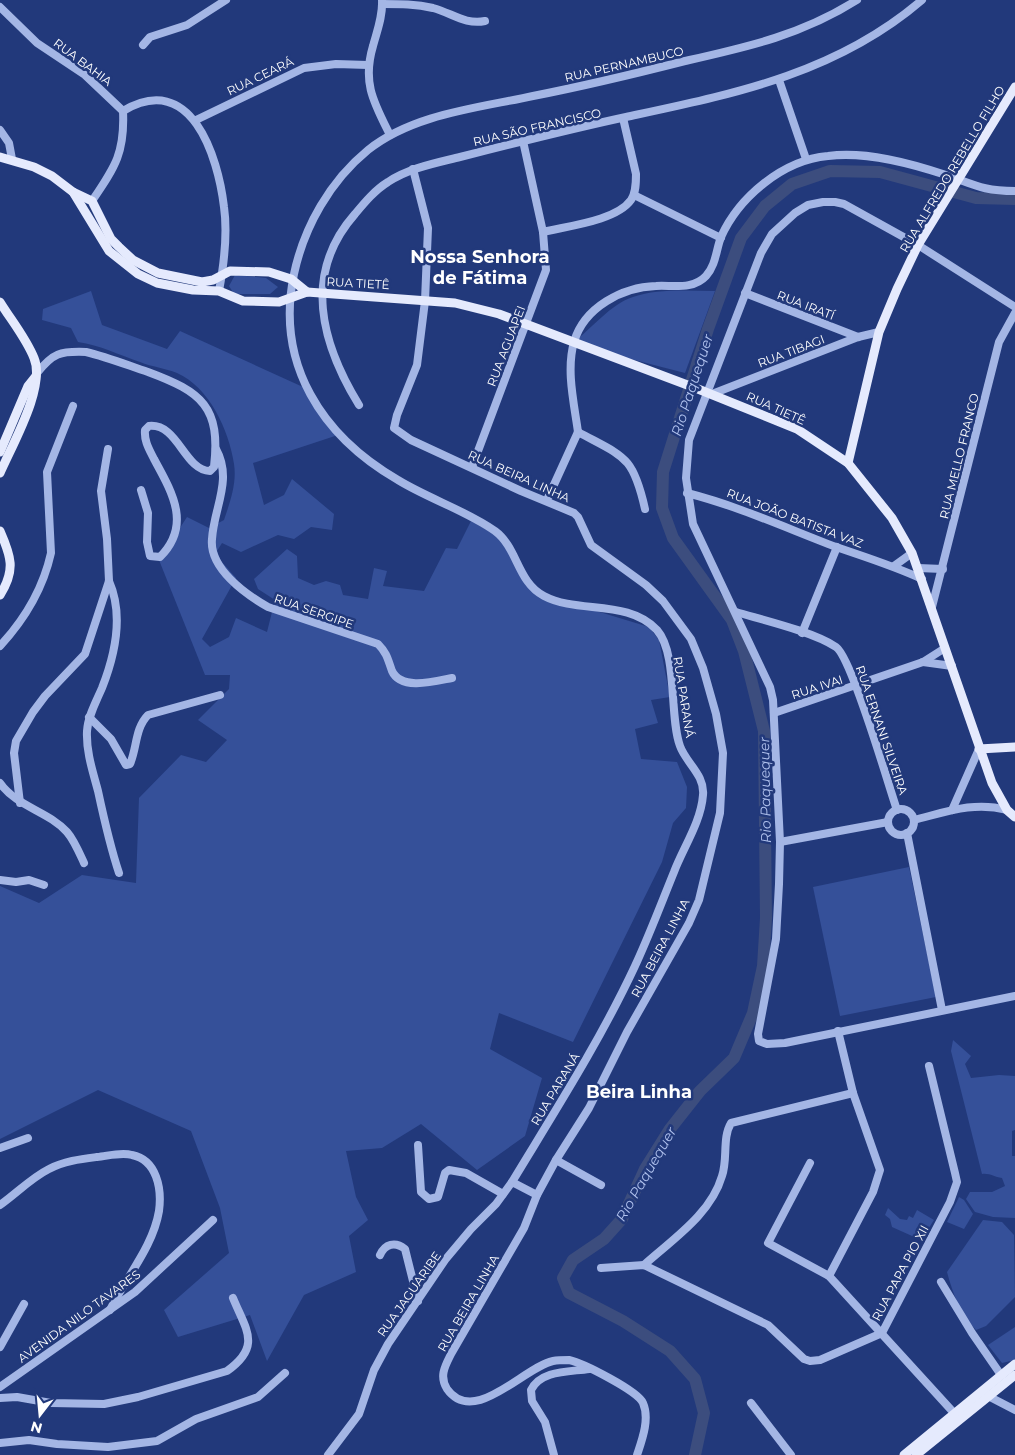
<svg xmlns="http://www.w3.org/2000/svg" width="1015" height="1455" font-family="Montserrat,sans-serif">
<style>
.green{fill:#355099}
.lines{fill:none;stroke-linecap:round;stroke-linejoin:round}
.river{stroke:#3c4d7e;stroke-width:12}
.minor{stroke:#a4b6e5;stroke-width:8}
.major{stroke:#e5eafd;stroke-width:9}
.labels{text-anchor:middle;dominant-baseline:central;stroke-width:5;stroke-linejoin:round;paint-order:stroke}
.street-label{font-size:12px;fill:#fff;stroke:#22397b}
.water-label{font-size:14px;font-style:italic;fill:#b0c1ed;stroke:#22397b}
.district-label{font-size:18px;font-weight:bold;fill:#fff;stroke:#22397b}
</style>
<rect width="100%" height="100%" fill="#22397b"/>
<!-- green -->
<g class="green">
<polygon points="235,275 266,278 278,287 270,294 234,294 229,286"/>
<path d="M 91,291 L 102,325 L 167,349 L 180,331 L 303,387 L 338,435 L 253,463 L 264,505 L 284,495 L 292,479 L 334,514 L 332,530 L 311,527 L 294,539 L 278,535 L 241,552 L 222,543 L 217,551 L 221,561 L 236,578 L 202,639 L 210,647 L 229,637 L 236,618 L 267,632 L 275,600 L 258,589 L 254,579 L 287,549 L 297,556 L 298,578 L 314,585 L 326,581 L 340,585 L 343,595 L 368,599 L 374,568 L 387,571 L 383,586 L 424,591 L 446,548 L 457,549 L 471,521 L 499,537 L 533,585 L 547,596 L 649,627 L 659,640 L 670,697 L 651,700 L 658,723 L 635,729 L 641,759 L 677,762 L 687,787 L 686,808 L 673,823 L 662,862 L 573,1042 L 499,1013 L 490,1049 L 542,1078 L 525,1136 L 477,1170 L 421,1124 L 382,1148 L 346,1151 L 356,1197 L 368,1220 L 349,1236 L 356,1272 L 304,1295 L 267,1361 L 250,1315 L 178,1337 L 164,1310 L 229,1253 L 220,1208 L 191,1131 L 98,1090 L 0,1139 L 0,886 L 39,903 L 82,875 L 136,883 L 139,798 L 181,755 L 206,762 L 227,740 L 198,720 L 229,689 L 230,675 L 205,675 L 159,560 L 187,517 L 209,528 L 224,520 C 230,502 237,483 234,464 C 229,430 209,387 177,373 C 165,368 152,367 140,362 C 119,355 100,345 78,342 L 71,328 L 42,320 L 43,309 Z"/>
<path d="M 715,291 L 685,373 L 592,349 L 574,342 C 592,328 611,304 633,297 C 659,288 688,291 715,291 Z"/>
<polygon points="909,867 936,997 840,1016 813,887"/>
<path d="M 953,1040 L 971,1056 L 965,1064 L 971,1078 L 999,1075 L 1015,1076 L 1015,1130 L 1012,1131 L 1012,1156 L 1015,1156 L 1015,1218 L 993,1217 L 975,1212 L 966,1199 L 970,1192 L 992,1192 L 1005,1186 L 1002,1178 C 994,1177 990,1173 982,1174 L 951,1051 Z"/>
<polygon points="959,1197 964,1200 973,1214 964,1229 947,1222"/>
<polygon points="888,1208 900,1219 907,1220 909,1216 913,1218 917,1210 934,1220 921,1240 892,1227 890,1219 885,1215"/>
<path d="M 983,1220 L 1002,1222 L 1014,1235 L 1015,1297 L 986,1326 L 976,1330 C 960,1314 953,1294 947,1272 Z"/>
<polygon points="1015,1327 1015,1360 1002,1363 988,1345"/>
</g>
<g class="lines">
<!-- river -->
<polyline class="river" points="695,1455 704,1413 695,1379 670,1351 623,1321 569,1293 563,1278 573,1260 604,1239 622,1219 645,1169 670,1129 700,1091 734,1058 753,1013 763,966 766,918 764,731 744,651 732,620 673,538 662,508 663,472 708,329 741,238 765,206 792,184 830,171 880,172 976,198 1015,199"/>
<!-- minor -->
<g class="minor">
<path d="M 382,0 C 383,16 377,31 373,46 C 362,83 374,103 390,135"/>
<path d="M 382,4 C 400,4 416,4 433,8 C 452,13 465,25 485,21"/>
<path d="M 0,7 L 37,43 L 85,75 L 123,111 C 125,153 115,167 92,201"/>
<polyline points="143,45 150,37 187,25 226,0"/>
<polyline points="779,80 806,159"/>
<path d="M 123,111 C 191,70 218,156 224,207 C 228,235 224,264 219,291"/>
<polyline points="196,120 304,68 336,64 368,65"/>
<polyline points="0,130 9,143 12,159"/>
<path d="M 413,169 L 428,228 L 425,301 L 417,365 L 397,415 L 394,428 L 411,440 L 521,491 L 574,513 L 578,517 L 591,545 L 646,585 L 663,601 L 691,639 L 703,668 L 716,714 L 723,753 L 720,813 L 699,900 L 689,923 L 627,1032 L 589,1108 L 556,1160 L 537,1195 L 524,1228 L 451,1354 C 445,1366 439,1376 447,1389 C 474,1427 524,1367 553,1361 C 558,1360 564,1360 569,1360 C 583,1363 638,1391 643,1403 C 650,1419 642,1440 637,1455"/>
<polyline points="634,195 721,238"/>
<path d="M 543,232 C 567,226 616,221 631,200 C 636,193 636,182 636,174 L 623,118"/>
<polyline points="745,293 858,337"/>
<polyline points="1015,307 918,245 844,204 835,202 823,202 808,205 795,213 772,234 761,253 689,440 686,478 693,524 770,687 773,700 780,842 779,884 776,939 758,1034 759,1041 767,1044 785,1043 1015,996"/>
<path d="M 37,373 C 53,353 60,351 86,352 C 107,357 127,365 148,372 C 202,392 221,407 214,467 L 210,471 C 184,470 178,423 149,426 L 145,430 C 144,441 149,449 154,459 C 172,492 192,525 160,557 L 150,556 L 147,542 L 148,513 L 141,490"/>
<polyline points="712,394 858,337 879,332"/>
<path d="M 359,405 C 321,343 302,274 355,214 C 365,202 375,190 388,182 C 409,168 436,163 460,157 C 515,143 570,129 626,117 C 733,94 836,74 922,0"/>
<path d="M 578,432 C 574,403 566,370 574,342 C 584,307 623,287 656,286 C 673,285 693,290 706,276 C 716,265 716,250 721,237 C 739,197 783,160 828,156 C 866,151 910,163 946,175 C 975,185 983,191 1015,191"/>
<path d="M 578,432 C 624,457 633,455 645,509"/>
<path d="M 216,449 C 233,480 214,507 212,539 C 209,568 245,594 268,607 L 378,644 C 387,653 388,660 392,671 C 401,691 436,681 452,678"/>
<polyline points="472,467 546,270 543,232 523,141"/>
<path d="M 687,493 C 738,506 786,528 836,547 C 865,557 894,566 922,579"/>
<polyline points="547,500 578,432"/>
<polyline points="894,566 912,553"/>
<polyline points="918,568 943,569"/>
<path d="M 109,581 C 124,615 115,655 102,688 C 96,702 88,716 87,731 C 86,752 93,772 98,791 C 104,819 110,846 119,873"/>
<polyline points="932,607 999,342 1015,313"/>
<path d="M 736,612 C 763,620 814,632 836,647 C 852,658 888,784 897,810"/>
<polyline points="802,633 837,547"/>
<path d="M 0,646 C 25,619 43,589 51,553 L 47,472 L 73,406"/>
<polyline points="923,662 952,666"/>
<polyline points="774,713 923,662 945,648"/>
<path d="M 89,717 L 111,739 L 126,765 L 130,764 C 137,748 135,728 148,715 L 220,695"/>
<path d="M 0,783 C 17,807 48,811 67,832 C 74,840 79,852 84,863"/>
<polyline points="20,803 14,753 16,741 33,712 45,696 85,654 109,581 107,539 101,491 108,449"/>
<circle cx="901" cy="822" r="13"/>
<polyline points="952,810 979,749"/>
<path d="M 914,820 C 946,812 974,801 1007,810"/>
<polyline points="907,833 942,1010"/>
<polyline points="780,842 888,822"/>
<polyline points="0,880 16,882 29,880 44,885"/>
<polyline points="418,1145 421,1192 429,1199 438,1197 445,1173 449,1170 466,1173 503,1194"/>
<polyline points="0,1148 28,1138"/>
<polyline points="556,1160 601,1185"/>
<polyline points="810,1163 768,1243 829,1276 954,1413"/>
<path d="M 512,1182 C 555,1111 600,1041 635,966 C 649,936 661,904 674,872 C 683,848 701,822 703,795 C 705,775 686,763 680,746 C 669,716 678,654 657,630 C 628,599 578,614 544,596 C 517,582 518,548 495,531 C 465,510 429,499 398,480 C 322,436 275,364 294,274 C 304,227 330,181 368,150 C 413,114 478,108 533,96 C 584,86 634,74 685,61 C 747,47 802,35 857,0"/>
<path d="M 0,1205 C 17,1193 31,1178 49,1169 C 64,1161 81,1159 97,1157 C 108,1156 121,1152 132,1155 C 157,1160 162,1189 159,1211 C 153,1247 126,1277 110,1310"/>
<path d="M 380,1255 C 385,1244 395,1241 405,1249 L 418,1301"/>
<path d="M 644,1265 C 673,1239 711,1214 722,1176 C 728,1159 722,1138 731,1123 L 853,1093"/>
<polyline points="601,1268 644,1265 768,1325 804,1359 810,1361 820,1360 882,1333 950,1202 957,1182 955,1173 929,1066"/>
<polyline points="829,1276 873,1192 880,1170 853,1093 838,1031"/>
<polyline points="941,1282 972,1333 1001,1375"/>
<polyline points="0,1347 24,1304"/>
<polyline points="0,1387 135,1292 213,1220"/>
<polyline points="988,1396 1015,1410"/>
<path d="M 0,1398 L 17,1397 L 51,1403 L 104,1404 L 138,1397 L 227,1371 C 262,1346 246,1330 233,1298"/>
<polyline points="751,1403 791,1455"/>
<polyline points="0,1443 29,1440 57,1444 108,1447 157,1441 196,1419 258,1397 285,1373"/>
<polyline points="328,1455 359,1414 374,1370 388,1344 445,1260 471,1229 496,1204 512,1182 537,1195"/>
<path d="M 554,1455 L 545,1422 L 532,1401 L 531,1390 C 541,1370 569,1372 589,1369"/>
</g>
<!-- major -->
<g class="major">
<polyline points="0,157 34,167 52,176 73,192 109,251 138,274 157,283 193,290 219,291 243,301 279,302 307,292 455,303 499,314 698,389 797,429 848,463 892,518 912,553 992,783 1007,810 1015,817"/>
<polyline points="73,192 92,201 111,239 119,247 133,260 158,273 202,282 213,280 230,271 269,272 291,279 307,292"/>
<path d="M 0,302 C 11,320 26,338 34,358 C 46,387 12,445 0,473"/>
<polyline points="0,452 28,386 36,376"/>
<polyline points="848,463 879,332 897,289 918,245 1015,87"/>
<path d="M 0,531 C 11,556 16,570 0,595"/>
<polyline points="979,749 1015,747"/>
<polyline points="904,1455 1015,1364"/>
<polyline points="916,1455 1015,1375"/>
</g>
</g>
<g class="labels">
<!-- street labels -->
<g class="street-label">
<text transform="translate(83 62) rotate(37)">RUA BAHIA</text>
<text transform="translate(624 64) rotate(-13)">RUA PERNAMBUCO</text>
<text transform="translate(260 76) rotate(-26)">RUA CEARÁ</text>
<text transform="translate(537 127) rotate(-13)">RUA SÃO FRANCISCO</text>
<text transform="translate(952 169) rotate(-59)">RUA ALFREDO REBELLO FILHO</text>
<text transform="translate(358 283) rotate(3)">RUA TIETÊ</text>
<text transform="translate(806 305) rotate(21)">RUA IRATÍ</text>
<text transform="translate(506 346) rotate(-69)">RUA AGUAPEI</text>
<text transform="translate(791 351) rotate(-21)">RUA TIBAGI</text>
<text transform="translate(776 408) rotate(24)">RUA TIETÊ</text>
<text transform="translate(959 456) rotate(-76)">RUA MELLO FRANCO</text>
<text transform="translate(519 476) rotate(24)">RUA BEIRA LINHA</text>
<text transform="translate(795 518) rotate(21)">RUA JOÃO BATISTA VAZ</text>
<text transform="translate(314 611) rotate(19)">RUA SERGIPE</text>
<text transform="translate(817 687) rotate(-18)">RUA IVAI</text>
<text transform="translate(684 697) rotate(81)">RUA PARANÁ</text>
<text transform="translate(882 730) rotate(71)">RUA ERNANI SILVEIRA</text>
<text transform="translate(660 948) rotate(-62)">RUA BEIRA LINHA</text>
<text transform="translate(555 1089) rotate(-59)">RUA PARANÁ</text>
<text transform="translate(900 1273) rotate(-62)">RUA PAPA PIO XII</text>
<text transform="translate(409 1294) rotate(-55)">RUA JAGUARIBE</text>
<text transform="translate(468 1303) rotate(-60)">RUA BEIRA LINHA</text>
<text transform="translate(79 1316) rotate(-36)">AVENIDA NILO TAVARES</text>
</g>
<!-- water labels -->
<g class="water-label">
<text transform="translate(692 385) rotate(-72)">Rio Paquequer</text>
<text transform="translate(765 790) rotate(-91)">Rio Paquequer</text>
<text transform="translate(646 1174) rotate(-60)">Rio Paquequer</text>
</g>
<!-- district labels -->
<g class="district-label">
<text x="480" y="257">Nossa Senhora<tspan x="480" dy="21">de Fátima</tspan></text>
<text x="639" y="1092">Beira Linha</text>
</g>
</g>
<!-- north arrow -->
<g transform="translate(40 1415) rotate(196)" stroke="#22397b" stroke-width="4" paint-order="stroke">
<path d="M0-4L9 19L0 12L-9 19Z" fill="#ffffff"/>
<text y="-8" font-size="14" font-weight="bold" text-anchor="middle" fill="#ffffff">N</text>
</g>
</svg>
